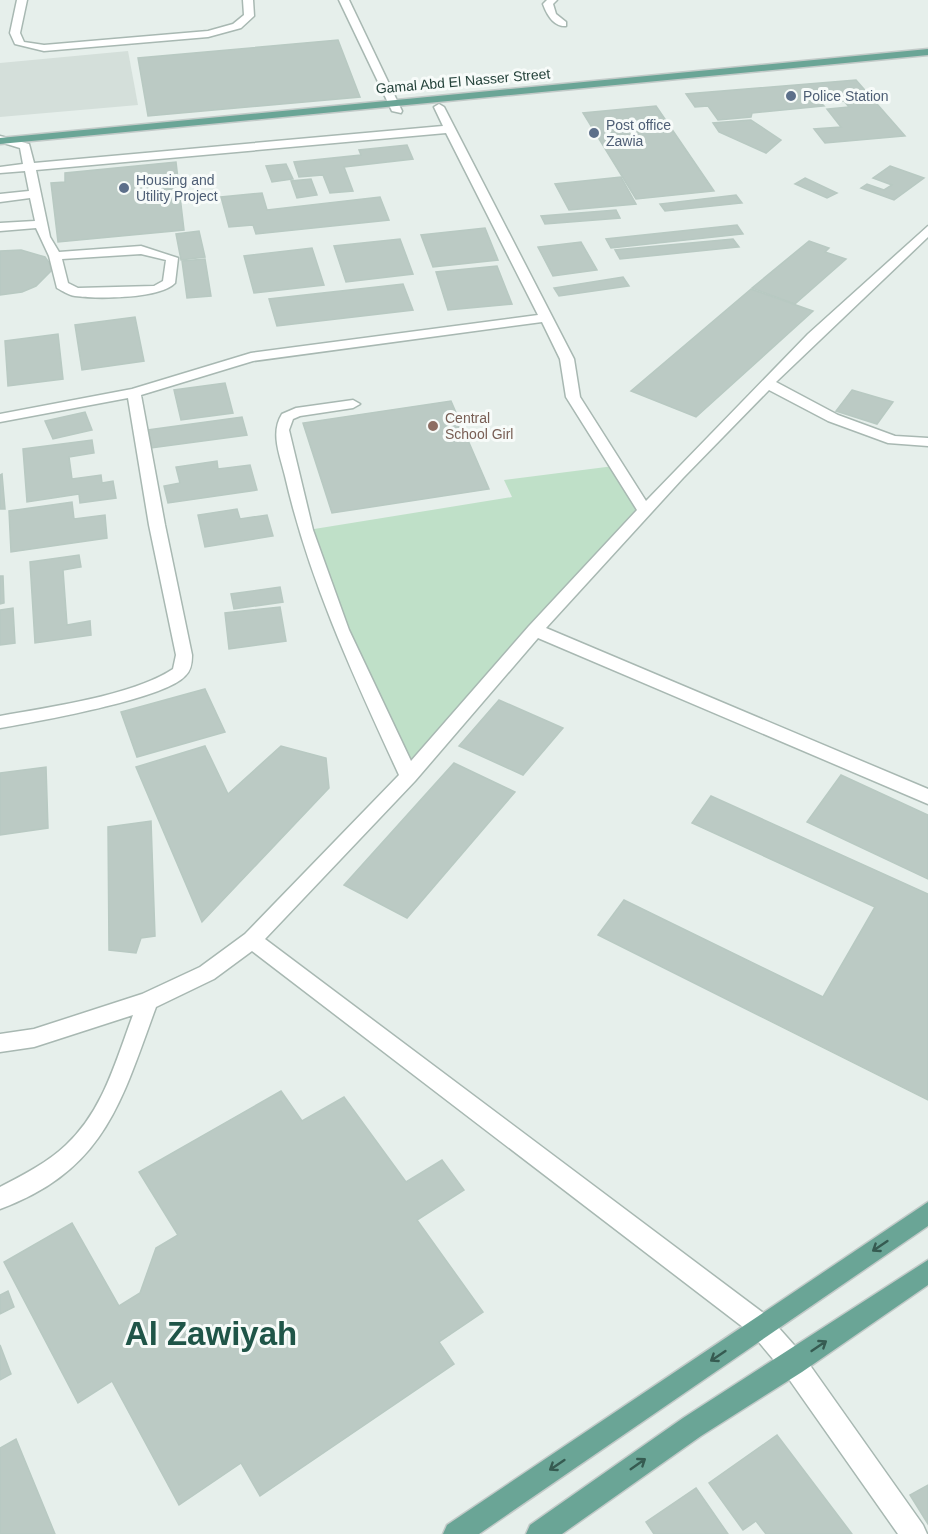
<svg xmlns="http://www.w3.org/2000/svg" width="928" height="1534" font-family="Arial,sans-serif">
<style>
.built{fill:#d4dfda}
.green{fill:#bfe0c8}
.building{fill:#bbcac4;stroke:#b8c9c2;stroke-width:1.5}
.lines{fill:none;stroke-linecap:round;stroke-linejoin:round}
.minor-casing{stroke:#a8b8b2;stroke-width:3}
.major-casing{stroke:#c2cac8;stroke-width:3}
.minor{fill:#fff;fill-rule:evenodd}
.major{fill:#6aa596;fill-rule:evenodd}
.oneway{stroke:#365b51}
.service-dot{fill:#5c6f8a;stroke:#f7fbf9;stroke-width:2}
.education-dot{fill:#8d6e63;stroke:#f7fbf9;stroke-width:2}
.labels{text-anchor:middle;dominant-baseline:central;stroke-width:6;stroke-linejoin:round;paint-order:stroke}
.far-street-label{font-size:14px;fill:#24423a;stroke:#f7fbf9}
.far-service-label{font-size:14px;fill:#4e5e75;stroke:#f7fbf9;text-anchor:start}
.far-education-label{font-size:14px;fill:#785e54;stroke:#f7fbf9;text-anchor:start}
.near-town-label{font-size:33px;font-weight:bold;fill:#1f5548;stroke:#f7fbf9}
</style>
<rect width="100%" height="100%" fill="#e6efeb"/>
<!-- built -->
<polygon class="built" points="128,51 138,105 0,117 0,63"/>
<!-- green -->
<polygon class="green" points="614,466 642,510 409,775 343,629 308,530 512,497 504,480"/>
<!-- building -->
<g class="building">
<polygon points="338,40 360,97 148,116 138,58"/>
<polygon points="856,80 905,136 825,143 814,129 841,127 827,109 849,107 844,101 821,103 824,106 752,113 751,117 718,120 708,106 695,107 686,94"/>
<polygon points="656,106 714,191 636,199 583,113"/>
<polygon points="751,120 781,140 766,153 719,132 713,123"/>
<polygon points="407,145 413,159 344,167 353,191 330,193 323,175 299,177 294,162 361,155 359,150"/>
<polygon points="176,162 184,230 58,242 51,183 65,182 65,173"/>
<polygon points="286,164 293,179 272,182 266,166"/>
<polygon points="890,166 924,178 894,200 861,188 867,184 884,190 892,185 873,178"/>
<polygon points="621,177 636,204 569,210 555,184"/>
<polygon points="805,178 837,193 827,198 795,184"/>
<polygon points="311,179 317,195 297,198 291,181"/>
<polygon points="262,193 267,210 380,197 389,220 256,234 253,225 229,227 221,197"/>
<polygon points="736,195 742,203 665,211 660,204"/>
<polygon points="616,210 620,218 545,224 541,216"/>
<polygon points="737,225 743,234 611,248 606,239"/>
<polygon points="485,228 498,260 433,267 421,235"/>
<polygon points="199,231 205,257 181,260 176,234"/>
<polygon points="400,239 413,274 346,282 334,246"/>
<polygon points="733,239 739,247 620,259 615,250"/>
<polygon points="809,241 829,248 825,252 846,259 795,304 752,288"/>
<polygon points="581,242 597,270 553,276 538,247"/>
<polygon points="312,248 324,285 254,293 244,256"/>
<polygon points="21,250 45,257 50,264 51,271 36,286 22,292 0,295 0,251"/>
<polygon points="205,259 211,296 187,298 182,261"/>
<polygon points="497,266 512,304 448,310 436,272"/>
<polygon points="623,277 629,286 559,296 554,288"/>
<polygon points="403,284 413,310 277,326 269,299"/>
<polygon points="751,289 813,311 696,417 631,391"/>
<polygon points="135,317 144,361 82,370 75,325"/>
<polygon points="58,334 63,379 8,386 5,341"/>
<polygon points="225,383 233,413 181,420 174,390"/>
<polygon points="852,390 893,402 877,424 836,411"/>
<polygon points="451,401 489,489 332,513 303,423"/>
<polygon points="85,412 92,430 53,439 45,421"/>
<polygon points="242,417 247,435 151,448 148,430"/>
<polygon points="92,440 94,453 69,457 72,479 101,475 102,483 113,481 116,498 80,503 79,494 27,502 23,449"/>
<polygon points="217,461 218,469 250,465 257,490 168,503 164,486 180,483 176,467"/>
<polygon points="2,474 5,509 0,509 0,475"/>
<polygon points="72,502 74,519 105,515 107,538 11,552 9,511"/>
<polygon points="237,509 240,519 267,515 273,536 205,547 198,515"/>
<polygon points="79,555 81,567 63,570 67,625 90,621 91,635 35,643 30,562"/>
<polygon points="0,576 3,576 4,603 0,604"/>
<polygon points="280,587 283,602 234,609 231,594"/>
<polygon points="280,607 286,641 229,649 225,613"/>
<polygon points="13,608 15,643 0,645 0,610"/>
<polygon points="205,689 225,732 137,757 121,712"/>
<polygon points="499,700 563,728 523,775 459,746"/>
<polygon points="205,746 228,794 281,746 326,758 329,788 202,922 136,767"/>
<polygon points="454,763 515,792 407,918 344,885"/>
<polygon points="46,767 48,828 0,835 0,773"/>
<polygon points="841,775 928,815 928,879 807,822"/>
<polygon points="711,796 928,894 928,1100 598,935 624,900 823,997 875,907 692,823"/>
<polygon points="151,821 155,936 141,938 136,953 109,950 108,827"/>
<polygon points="281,1091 302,1121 344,1097 406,1182 442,1160 464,1190 417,1220 483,1312 439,1342 454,1364 260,1496 241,1463 179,1505 112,1381 78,1403 4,1262 72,1223 119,1306 140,1293 156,1248 178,1235 139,1172"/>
<polygon points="8,1291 14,1307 0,1314 0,1295"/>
<polygon points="0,1345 11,1374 0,1380"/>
<polygon points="777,1435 852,1534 766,1534 756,1521 743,1530 709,1483"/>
<polygon points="16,1439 55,1534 0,1534 0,1448"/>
<polygon points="928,1485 928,1524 910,1495"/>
<polygon points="696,1488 728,1534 654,1534 646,1522"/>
</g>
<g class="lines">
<defs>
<g id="minor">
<polygon points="17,0 27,0 20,33 24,42 44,45 208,31 233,24 244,15 243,0 253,0 254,16 241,28 208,37 44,51 15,44 10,33"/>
<polygon points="339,0 349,0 402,111 401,113 392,111"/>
<path d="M 547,0 L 557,0 L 553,4 L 556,14 L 566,22 L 566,26 C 554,27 547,15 543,4 Z"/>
<path d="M 439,104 L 444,107 L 574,359 L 580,397 L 646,501 L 808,334 L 928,226 L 928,237 L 776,382 L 838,415 L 895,436 L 928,438 L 928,446 L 888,443 L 828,421 L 769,390 L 683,478 L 546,628 L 928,789 L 928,804 L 538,638 L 415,781 L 265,939 L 770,1318 L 802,1354 L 923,1525 L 927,1534 L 898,1534 L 784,1372 L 752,1334 L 252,951 L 214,979 L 156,1007 C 121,1102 105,1170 0,1209 L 0,1187 C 23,1175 47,1163 66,1145 C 103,1111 116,1060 133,1015 L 34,1047 L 0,1052 L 0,1034 L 34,1029 L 142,994 L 200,967 L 245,934 L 399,775 C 354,677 309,581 285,476 C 280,455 270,433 282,414 L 296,408 L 353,400 L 360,404 L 353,408 L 300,416 L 293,419 L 289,430 L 313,530 L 349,630 L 411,761 L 529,626 L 637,510 L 566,397 L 560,359 L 542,322 L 253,361 L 141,395 L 165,525 L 192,655 C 192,663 191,671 185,676 C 165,699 35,722 0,728 L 0,716 C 49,707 132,696 173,669 L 176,655 L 149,525 L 128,398 L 0,422 L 0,414 L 132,389 L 251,353 L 538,315 L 446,133 L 36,170 L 50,237 L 59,252 L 141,246 L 178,258 L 175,283 C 160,299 97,299 75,296 C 68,295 63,291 57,288 L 49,256 L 36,228 L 0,231 L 0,223 L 35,221 L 30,198 L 0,202 L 0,194 L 29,191 L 25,171 L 0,173 L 0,167 L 23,164 L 20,148 L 0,142 L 0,136 L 29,144 L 34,163 L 443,126 L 434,107 ZM 141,254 L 166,260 L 163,281 L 154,286 L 78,288 L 68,283 L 62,259 Z"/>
</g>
<g id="major">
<polygon points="928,49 928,55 0,144 0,138"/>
<polygon points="928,1202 928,1226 479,1534 443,1534 447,1525"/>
<polygon points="928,1260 928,1285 802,1372 701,1436 562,1534 526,1534 530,1525 683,1418"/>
</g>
</defs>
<!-- minor casing -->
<use href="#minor" class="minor-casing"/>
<!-- major casing -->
<use href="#major" class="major-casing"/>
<!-- minor -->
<use href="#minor" class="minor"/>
<!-- major -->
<use href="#major" class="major"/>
</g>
<!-- one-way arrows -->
<defs><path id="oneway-shaft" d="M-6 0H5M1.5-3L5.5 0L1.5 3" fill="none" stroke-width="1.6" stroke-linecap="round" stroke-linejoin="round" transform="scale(1.5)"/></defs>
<g class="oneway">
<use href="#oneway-shaft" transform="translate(880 1246) rotate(146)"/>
<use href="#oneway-shaft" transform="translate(819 1346) rotate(-34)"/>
<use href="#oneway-shaft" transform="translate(718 1356) rotate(146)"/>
<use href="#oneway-shaft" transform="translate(638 1464) rotate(-35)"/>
<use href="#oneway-shaft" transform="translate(557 1465) rotate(146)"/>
</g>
<!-- markers -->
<g class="service-dot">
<circle cx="791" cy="96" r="6"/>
<circle cx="594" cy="133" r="6"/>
<circle cx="124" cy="188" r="6"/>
</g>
<circle class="education-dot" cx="433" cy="426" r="6"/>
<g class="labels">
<!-- far-street labels -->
<g class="far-street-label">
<text transform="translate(463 81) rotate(-5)">Gamal Abd El Nasser Street</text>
</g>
<!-- far-service labels -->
<g class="far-service-label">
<text x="803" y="96">Police Station</text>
<text x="606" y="125">Post office<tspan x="606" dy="16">Zawia</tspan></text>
<text x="136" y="180">Housing and<tspan x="136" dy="16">Utility Project</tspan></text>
</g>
<!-- far-education labels -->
<g class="far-education-label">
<text x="445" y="418">Central<tspan x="445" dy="16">School Girl</tspan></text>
</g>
<!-- near-town labels -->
<g class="near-town-label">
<text x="211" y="1333">Al Zawiyah</text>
</g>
</g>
</svg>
